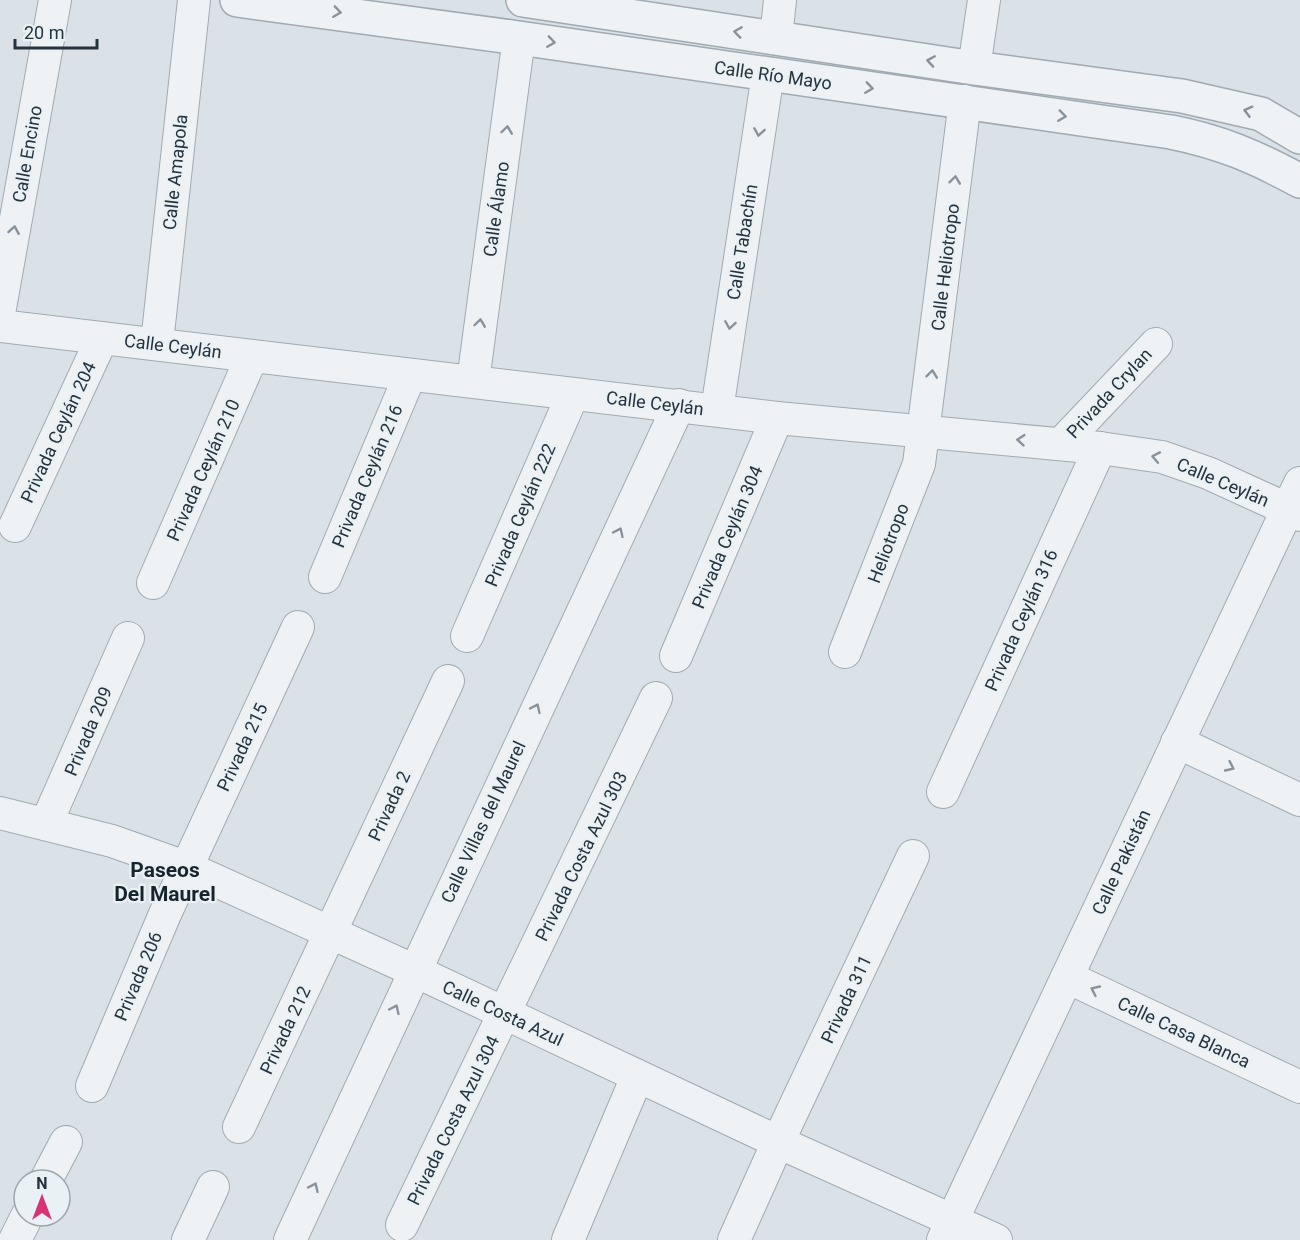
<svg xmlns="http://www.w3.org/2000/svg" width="1300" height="1240" font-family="Roboto,sans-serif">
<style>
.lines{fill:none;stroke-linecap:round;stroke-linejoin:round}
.minor-casing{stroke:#a0aab1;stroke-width:34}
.tertiary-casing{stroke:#a0aab1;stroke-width:36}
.minor{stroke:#eef2f5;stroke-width:32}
.tertiary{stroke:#eef2f5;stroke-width:33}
.oneway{stroke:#89929a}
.labels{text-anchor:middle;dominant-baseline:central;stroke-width:4.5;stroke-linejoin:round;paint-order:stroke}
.street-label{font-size:18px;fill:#24333e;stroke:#eaf1f4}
.quarter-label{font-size:21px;font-weight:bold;fill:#16242e;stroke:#eaf1f4}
</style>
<rect width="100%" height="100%" fill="#dbe2e7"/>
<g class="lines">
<defs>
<g id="minor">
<polyline points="776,38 780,0"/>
<polyline points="974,68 984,0"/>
<polyline points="0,308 55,0"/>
<polyline points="0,326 777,418 1100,448 1162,457 1208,473 1300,515"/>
<polyline points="157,343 194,0"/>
<polyline points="473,381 519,38"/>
<polyline points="717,410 768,74"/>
<polyline points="1062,443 1156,344"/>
<polyline points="15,526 102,338"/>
<polyline points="325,577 410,375"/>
<polyline points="153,583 252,356"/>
<polyline points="467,636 573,394"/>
<polyline points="845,652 919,464 965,101"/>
<polyline points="676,656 777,418"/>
<polyline points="1177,742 1300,800"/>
<polyline points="943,792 1100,448"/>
<polyline points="0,813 112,841 188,868 413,970 778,1142 996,1240"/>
<polyline points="46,824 128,638"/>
<polyline points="1067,977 1300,1087"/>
<polyline points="92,1086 165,914 298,627"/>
<polyline points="239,1127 448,681"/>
<polyline points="46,1180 66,1142"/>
<polyline points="402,1225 656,698"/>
<polyline points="15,1240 27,1216"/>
<polyline points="188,1240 213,1187"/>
<polyline points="290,1240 679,405"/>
<polyline points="568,1240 637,1077"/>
<polyline points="734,1240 778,1142 913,856"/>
<polyline points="943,1240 1300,483"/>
</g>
<g id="tertiary">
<path d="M 237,0 L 519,38 L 1171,132 C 1221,142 1256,157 1300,181"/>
<polyline points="523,0 974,68 1182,96 1261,114 1300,137"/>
</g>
</defs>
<!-- minor casing -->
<use href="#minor" class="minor-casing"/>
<!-- tertiary casing -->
<use href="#tertiary" class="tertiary-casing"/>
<!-- minor -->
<use href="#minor" class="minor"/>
<!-- tertiary -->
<use href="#tertiary" class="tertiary"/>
</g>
<!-- one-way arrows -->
<defs><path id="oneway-chevron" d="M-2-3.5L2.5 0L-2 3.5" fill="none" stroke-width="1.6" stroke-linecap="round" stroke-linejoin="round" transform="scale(1.5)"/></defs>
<g class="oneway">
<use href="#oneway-chevron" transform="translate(337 12) rotate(8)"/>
<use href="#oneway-chevron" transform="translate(738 32) rotate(-172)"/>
<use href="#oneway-chevron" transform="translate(551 42) rotate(8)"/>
<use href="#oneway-chevron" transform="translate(931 61) rotate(-171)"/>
<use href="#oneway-chevron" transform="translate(869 88) rotate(8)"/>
<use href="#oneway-chevron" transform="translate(1248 111) rotate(-165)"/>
<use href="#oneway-chevron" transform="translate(1062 116) rotate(8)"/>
<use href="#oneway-chevron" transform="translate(507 130) rotate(-82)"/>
<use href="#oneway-chevron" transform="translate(759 132) rotate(99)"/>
<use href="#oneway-chevron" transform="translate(955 180) rotate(-83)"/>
<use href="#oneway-chevron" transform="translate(14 230) rotate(-80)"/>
<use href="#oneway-chevron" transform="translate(480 323) rotate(-82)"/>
<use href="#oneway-chevron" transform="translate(730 325) rotate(99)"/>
<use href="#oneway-chevron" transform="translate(932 374) rotate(-83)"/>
<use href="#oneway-chevron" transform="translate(1021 440) rotate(-175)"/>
<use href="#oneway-chevron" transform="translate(1156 457) rotate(-169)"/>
<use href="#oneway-chevron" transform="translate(619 532) rotate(-65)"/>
<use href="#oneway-chevron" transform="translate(536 708) rotate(-65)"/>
<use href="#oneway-chevron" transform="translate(1230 767) rotate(25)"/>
<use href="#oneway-chevron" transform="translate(1095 990) rotate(-155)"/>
<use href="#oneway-chevron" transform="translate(395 1009) rotate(-65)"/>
<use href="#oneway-chevron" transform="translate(314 1187) rotate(-65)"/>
</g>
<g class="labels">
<!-- street labels -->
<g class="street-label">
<text transform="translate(773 75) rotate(8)">Calle Río Mayo</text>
<text transform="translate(27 154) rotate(-80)">Calle Encino</text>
<text transform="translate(175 172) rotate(-84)">Calle Amapola</text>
<text transform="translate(496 209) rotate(-82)">Calle Álamo</text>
<text transform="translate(742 242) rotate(-81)">Calle Tabachín</text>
<text transform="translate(945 267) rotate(-83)">Calle Heliotropo</text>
<text transform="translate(173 346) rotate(7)">Calle Ceylán</text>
<text transform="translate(1109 393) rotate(-47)">Privada Crylan</text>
<text transform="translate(655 403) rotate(7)">Calle Ceylán</text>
<text transform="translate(58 432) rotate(-65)">Privada Ceylán 204</text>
<text transform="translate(203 470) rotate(-66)">Privada Ceylán 210</text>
<text transform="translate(367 476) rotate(-67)">Privada Ceylán 216</text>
<text transform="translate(1223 482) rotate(23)">Calle Ceylán</text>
<text transform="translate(520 515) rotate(-67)">Privada Ceylán 222</text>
<text transform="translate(727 537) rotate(-67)">Privada Ceylán 304</text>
<text transform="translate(888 543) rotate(-69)">Heliotropo</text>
<text transform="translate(1021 620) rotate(-66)">Privada Ceylán 316</text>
<text transform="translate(88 731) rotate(-67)">Privada 209</text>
<text transform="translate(242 747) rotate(-65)">Privada 215</text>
<text transform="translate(389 806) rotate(-65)">Privada 2</text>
<text transform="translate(483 822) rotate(-65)">Calle Villas del Maurel</text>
<text transform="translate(581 856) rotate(-64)">Privada Costa Azul 303</text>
<text transform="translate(1121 862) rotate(-65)">Calle Pakistán</text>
<text transform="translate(138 976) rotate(-67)">Privada 206</text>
<text transform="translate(846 999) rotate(-65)">Privada 311</text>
<text transform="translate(503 1013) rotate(25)">Calle Costa Azul</text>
<text transform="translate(285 1030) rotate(-65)">Privada 212</text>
<text transform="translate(1184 1032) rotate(25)">Calle Casa Blanca</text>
<text transform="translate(453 1120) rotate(-64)">Privada Costa Azul 304</text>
</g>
<!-- quarter labels -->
<g class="quarter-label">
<text x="165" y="870">Paseos<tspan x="165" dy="24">Del Maurel</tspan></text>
</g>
</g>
<!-- north arrow -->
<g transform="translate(42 1198)"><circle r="28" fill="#eaf1f4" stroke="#9ba5ab" stroke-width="1.5"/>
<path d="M0-4.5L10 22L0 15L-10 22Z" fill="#d83371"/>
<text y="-9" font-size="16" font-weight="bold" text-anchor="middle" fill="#24333e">N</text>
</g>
<!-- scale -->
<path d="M15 39v9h82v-9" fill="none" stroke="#24333e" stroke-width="3"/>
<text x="24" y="39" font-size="18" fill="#24333e" stroke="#eaf1f4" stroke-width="4.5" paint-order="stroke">20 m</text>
</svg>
